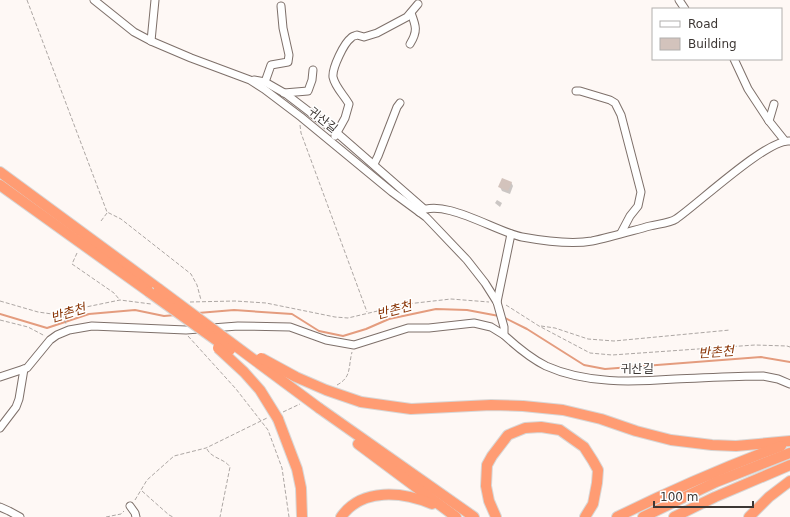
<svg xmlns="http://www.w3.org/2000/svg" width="790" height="517" font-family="'DejaVu Sans','Noto Sans KR',sans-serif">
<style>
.shadow{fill:#0003}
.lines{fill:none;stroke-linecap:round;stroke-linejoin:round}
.stream{stroke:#e49c7e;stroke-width:2}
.building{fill:#d3c3bc}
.minor-casing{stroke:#7e706a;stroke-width:9}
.highway-casing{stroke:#d8d7d6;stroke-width:12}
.path{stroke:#ada7a4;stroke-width:1;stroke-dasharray:4 2;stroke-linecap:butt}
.minor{stroke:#fff;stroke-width:7}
.highway{stroke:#ff9c73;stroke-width:10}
.highway-bridge-casing{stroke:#d8d7d6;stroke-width:12;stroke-linecap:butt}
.highway-bridge{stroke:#ff9c73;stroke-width:10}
.labels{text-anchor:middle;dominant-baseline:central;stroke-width:3;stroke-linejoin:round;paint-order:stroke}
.street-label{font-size:12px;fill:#3d3734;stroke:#fff}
.water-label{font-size:13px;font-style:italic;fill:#893405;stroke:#fff}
</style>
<rect width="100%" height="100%" fill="#fef8f5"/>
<!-- shadow -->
<g class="shadow">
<polygon points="511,182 513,186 510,194 502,191 500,187"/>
<polygon points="497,200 502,203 500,207 495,203"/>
</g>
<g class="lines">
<!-- stream -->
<g class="stream">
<polyline points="198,313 234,310 292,314 319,331 343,336 366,329 389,319 436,309 467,310 499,316"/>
<polyline points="0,314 47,328 89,314 135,310 164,316 176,315"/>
<polyline points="503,317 527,329 584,365 605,369 761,357 790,362"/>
</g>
</g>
<!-- building -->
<polygon class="building" points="502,178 512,182 508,191 498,187"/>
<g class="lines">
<defs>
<g id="minor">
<path d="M 94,0 L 134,32 L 151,41 L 191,58 L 250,80 L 264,89 L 301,117 L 392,192 L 426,217 L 467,260 L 485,283 L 497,302 L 504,327 L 504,335 C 517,347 530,358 546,366 C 586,384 632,382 675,379 C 704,378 734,376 763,376 L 778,379 L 790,384"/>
<polyline points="679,0 685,9"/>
<polyline points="151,41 155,0"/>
<path d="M 410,44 C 418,31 416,26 411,13"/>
<polyline points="734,59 748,89 769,121 785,141"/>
<polyline points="254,80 265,82 286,94 337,133 424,209"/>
<polyline points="265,82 271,65 288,62 289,55 283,28 281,6"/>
<polyline points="576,91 580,91 610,100 615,103 621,115 641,192 638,206 630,216 621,233"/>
<polyline points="284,93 308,91 312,80 313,70"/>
<polyline points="769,121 774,104"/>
<path d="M 335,136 L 345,118 L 349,104 C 344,95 335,87 333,77 C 332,68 344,43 351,38 C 352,36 355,36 357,35 L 364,37 L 377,33 L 407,17 L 418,4"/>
<polyline points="374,164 378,156 397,107 400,103"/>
<path d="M 419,212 C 443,197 496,232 522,237 C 544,241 570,245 592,241 C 611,237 631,231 650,226 C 658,224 670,223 676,219 C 698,204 768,138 790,141"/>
<polyline points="497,302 511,234"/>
<polyline points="0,377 27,368 50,340 57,335 69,330 92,326 186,330 238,326 290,327 326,340 354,345 408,328 429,328 474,323 491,327 504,335"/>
<polyline points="0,428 16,407 19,399 24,369"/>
<polyline points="130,506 135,513 136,517"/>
<polyline points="0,507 9,511 20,517"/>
</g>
<g id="highway">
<polyline points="0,172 159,289"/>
<polyline points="0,185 149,292"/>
<polyline points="361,402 411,409 491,405 523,406 563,410 601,419 636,431 671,440 712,445 736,446 790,441"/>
<polyline points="319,408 474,517"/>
<polyline points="278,419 297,469 301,488 302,517"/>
<polyline points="358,444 456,517"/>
<path d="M 341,517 C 362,487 403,492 432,504"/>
<polyline points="496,517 489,501 486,486 487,465 492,456 508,435 525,428 541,427 560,430 584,447 593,461 598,470 597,483 593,504 585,517"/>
<path d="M 617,517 C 670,491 725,467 781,446"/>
<polyline points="643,517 716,482 790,453"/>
<polyline points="674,517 715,497 790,465"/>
<polyline points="749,517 769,497 790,481"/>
</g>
</defs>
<!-- minor casing -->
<use href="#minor" class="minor-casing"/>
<!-- highway casing -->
<use href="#highway" class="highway-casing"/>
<!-- path -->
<g class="path">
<polyline points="27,0 107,212 121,219 191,274 197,285 201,300"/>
<polyline points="300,125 301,133 367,312"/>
<polyline points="101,221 107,213"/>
<polyline points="77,253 72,264 114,293 119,299"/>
<polyline points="0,301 38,312 52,314 120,300 151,304"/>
<polyline points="190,302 235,301 266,303 335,317 348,318 407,304 451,299 489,302"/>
<polyline points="506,305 539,326 590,353 612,355 755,345 787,346 790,347"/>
<polyline points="63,314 66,324"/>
<polyline points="0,320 28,327 45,336"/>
<polyline points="541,326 555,328 588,339 614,341 730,330"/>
<polyline points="188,336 236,389 268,430 282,468 289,517"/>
<path d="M 337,385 C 352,377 348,367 352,352"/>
<polyline points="283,412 300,404"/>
<path d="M 207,449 C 212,459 224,458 230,467 L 220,517"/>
<polyline points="142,491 169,515 173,517"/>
<polyline points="135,500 147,480 174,456 206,448 267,418"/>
<polyline points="106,517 121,514 124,511"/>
</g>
<!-- minor -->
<use href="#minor" class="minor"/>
<!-- highway -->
<use href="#highway" class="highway"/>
<defs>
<g id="highway-bridge">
<polyline points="159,289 319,408"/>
<polyline points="149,292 230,350"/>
<polyline points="218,348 244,372 260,390 278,419"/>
<polyline points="261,358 296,377 326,390 361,402"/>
</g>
</defs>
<!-- highway-bridge casing -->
<use href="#highway-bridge" class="highway-bridge-casing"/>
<!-- highway-bridge -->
<use href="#highway-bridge" class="highway-bridge"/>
</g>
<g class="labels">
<!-- street labels -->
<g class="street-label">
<text transform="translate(323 120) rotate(39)">귀산길</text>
<text x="637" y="369">귀산길</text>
</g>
<!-- water labels -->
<g class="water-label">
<text transform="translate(394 310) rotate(-15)">반촌천</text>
<text transform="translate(68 313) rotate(-17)">반촌천</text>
<text transform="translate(716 352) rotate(-4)">반촌천</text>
</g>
</g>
<!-- legend -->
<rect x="652" y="8" width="130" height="52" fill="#ffffff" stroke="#b1afae"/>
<rect x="660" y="21" width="20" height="6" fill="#ffffff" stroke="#b1afae"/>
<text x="688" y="28" font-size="12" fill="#3d3734">Road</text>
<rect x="660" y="38" width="20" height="12" fill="#d3c3bc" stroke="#b1afae"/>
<text x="688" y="48" font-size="12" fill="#3d3734">Building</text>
<!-- scale -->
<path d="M654 501v6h99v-6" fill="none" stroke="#3d3734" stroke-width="2"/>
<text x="660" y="501" font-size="12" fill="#3d3734" stroke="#ffffff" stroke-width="3" paint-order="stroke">100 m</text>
</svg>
